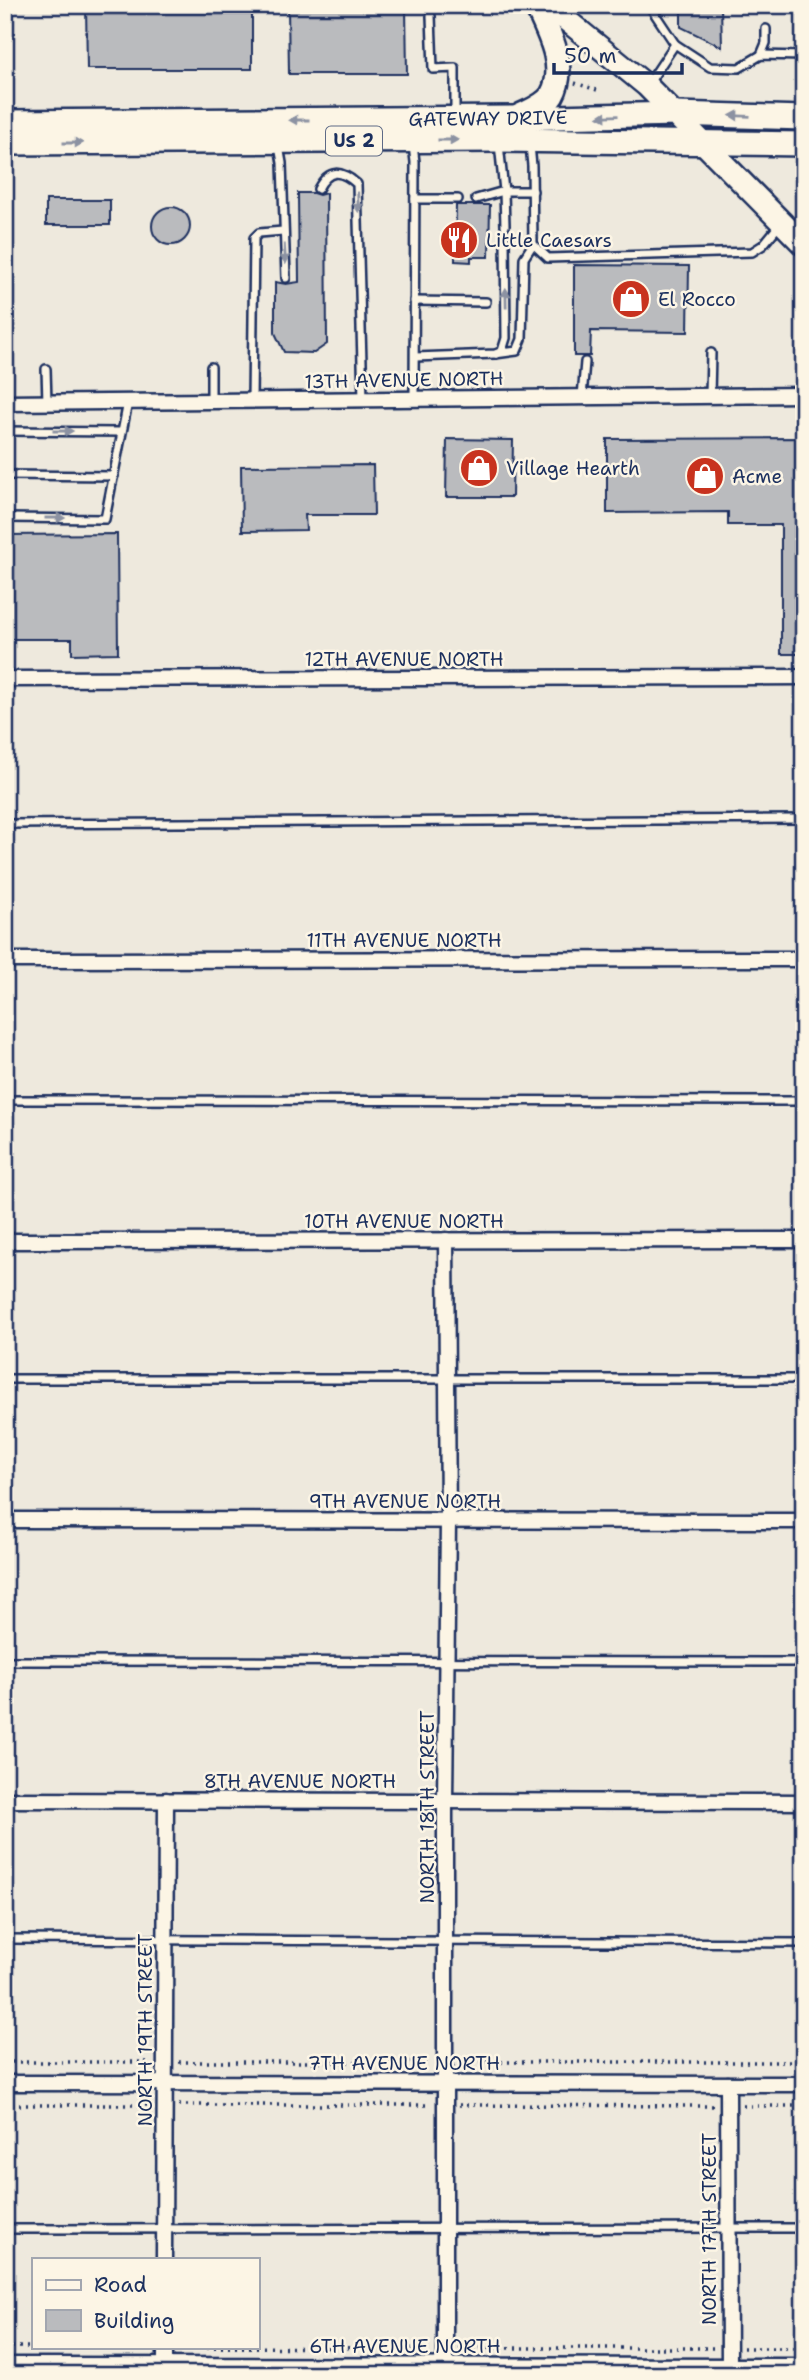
<svg xmlns="http://www.w3.org/2000/svg" width="809" height="2380" font-family="'Shantell Sans',sans-serif">
<style>
.building{fill:#babbbe;stroke:#1b2f5e;stroke-width:2}
.lines{fill:none;stroke-linecap:round;stroke-linejoin:round}
.service-casing{stroke:#1b2f5e;stroke-width:12}
.minor-casing{stroke:#1b2f5e;stroke-width:19}
.primary-casing{stroke:#1b2f5e;stroke-width:26}
.trunk-casing{stroke:#1b2f5e;stroke-width:28}
.path{stroke:#1b2f5e;stroke-width:3.5;stroke-dasharray:2 5;stroke-linecap:butt}
.service{stroke:#fcf5e5;stroke-width:7}
.minor{stroke:#fcf5e5;stroke-width:14}
.primary{stroke:#fcf5e5;stroke-width:21}
.trunk{stroke:#fcf5e5;stroke-width:23}
.oneway{fill:#8c92a2}
.labels{text-anchor:middle;dominant-baseline:central;stroke-width:5;stroke-linejoin:round;paint-order:stroke}
.shield{fill:#fcf5e5;stroke:#5e6a86;stroke-width:2}
.shield-label{font-size:18px;font-weight:bold;fill:#1b2f5e}
.street-label{font-size:19px;fill:#1b2f5e;stroke:#fcf5e5}
.poi-label{font-size:19px;fill:#1b2f5e;stroke:#fcf5e5;text-anchor:start}
</style>
<rect width="100%" height="100%" fill="#eee9dd"/>
<filter id="ink" filterUnits="userSpaceOnUse"><feTurbulence type="fractalNoise" baseFrequency=".0143" numOctaves="2"/><feDisplacementMap in="SourceGraphic" scale="14" xChannelSelector="R" yChannelSelector="G"/><feConvolveMatrix kernelMatrix="1 2 1 2 8 2 1 2 1" color-interpolation-filters="sRGB"/></filter>
<g filter="url(#ink)">
<!-- building -->
<g class="building">
<polygon points="86,5 252,5 252,69 87,69"/>
<polygon points="681,5 721,5 722,47 681,27"/>
<polygon points="288,7 406,7 407,74 289,74"/>
<polygon points="298,193 313,193 319,195 326,193 327,344 314,353 284,352 275,333 275,282 286,284 299,282"/>
<rect x="46" y="200" width="64" height="25"/>
<polygon points="456,205 490,205 489,257 471,257 471,262 455,261"/>
<circle cx="171" cy="226" r="19"/>
<polygon points="574,265 689,266 688,332 591,331 590,356 574,356"/>
<polygon points="804,438 804,654 781,654 781,525 728,525 728,512 607,513 607,439"/>
<polygon points="447,439 513,440 512,497 446,497"/>
<polygon points="373,465 374,515 305,515 306,530 242,531 241,466"/>
<polygon points="117,534 118,653 72,654 72,639 5,639 5,535"/>
</g>
<g class="lines">
<defs>
<g id="service">
<polyline points="649,5 675,44 649,83"/>
<polyline points="766,7 767,5"/>
<polyline points="431,16 433,69 455,68 455,115"/>
<polyline points="675,44 710,67 739,68 761,55 802,56"/>
<polyline points="761,55 766,43 766,29"/>
<polyline points="413,145 415,162 414,399"/>
<polyline points="279,146 282,163 286,278"/>
<path d="M 318,189 C 329,168 341,170 357,184 L 363,399"/>
<polyline points="415,199 458,199"/>
<polyline points="476,199 504,191 499,144"/>
<polyline points="505,226 504,191 533,191"/>
<polyline points="533,244 548,258 752,252 763,245 781,223"/>
<polyline points="414,301 486,302"/>
<polyline points="496,354 502,351 506,338 505,238"/>
<polyline points="415,357 495,354 517,351 522,339 524,258 533,244 532,166 530,145"/>
<polyline points="211,367 211,401"/>
<polyline points="46,369 47,402"/>
<polyline points="710,396 711,353"/>
<polyline points="582,397 585,362"/>
<polyline points="252,400 254,238 259,233 283,231"/>
<polyline points="5,431 120,432"/>
<polyline points="5,475 114,476"/>
<polyline points="5,518 105,519 128,402"/>
<polyline points="5,824 804,819"/>
<polyline points="5,1100 804,1101"/>
<polyline points="5,1379 804,1379"/>
<polyline points="5,1661 804,1662"/>
<polyline points="5,1939 804,1943"/>
<polyline points="5,2229 804,2228"/>
</g>
<g id="minor">
<polyline points="5,403 804,395"/>
<polyline points="5,679 804,677"/>
<polyline points="5,960 804,959"/>
<polyline points="5,1241 804,1240"/>
<polyline points="5,1520 804,1521"/>
<polyline points="5,1800 804,1802"/>
<polyline points="5,2083 804,2084"/>
<polyline points="728,2084 729,2373"/>
<polyline points="164,2259 166,1800"/>
<polyline points="165,2347 165,2375"/>
<polyline points="5,2365 804,2366"/>
<polyline points="445,2375 445,1801 448,1521 446,1240"/>
</g>
<polyline id="primary" points="548,5 647,86 804,245"/>
<g id="trunk">
<path d="M 520,116 C 530,111 545,106 552,95 C 568,67 548,31 536,5"/>
<path id="s1" d="M 5,122 L 514,118 L 676,114 L 804,118"/>
<polyline points="5,143 499,140 804,144"/>
</g>
</defs>
<!-- service casing -->
<use href="#service" class="service-casing"/>
<!-- minor casing -->
<use href="#minor" class="minor-casing"/>
<!-- primary casing -->
<use href="#primary" class="primary-casing"/>
<!-- trunk casing -->
<use href="#trunk" class="trunk-casing"/>
<!-- path -->
<g class="path">
<polyline points="472,5 482,13 489,5"/>
<polyline points="575,83 600,91"/>
<polyline points="5,2062 150,2062"/>
<polyline points="179,2062 430,2062"/>
<polyline points="459,2062 804,2062"/>
<polyline points="5,2105 151,2105"/>
<polyline points="179,2105 431,2105"/>
<polyline points="459,2105 714,2106"/>
<polyline points="743,2106 804,2106"/>
<polyline points="5,2347 151,2347"/>
<polyline points="179,2347 431,2348"/>
<polyline points="459,2348 714,2348"/>
<polyline points="743,2348 804,2348"/>
</g>
<!-- service -->
<use href="#service" class="service"/>
<!-- minor -->
<use href="#minor" class="minor"/>
<!-- primary -->
<use href="#primary" class="primary"/>
<!-- trunk -->
<use href="#trunk" class="trunk"/>
</g>
<!-- one-way arrows -->
<defs><path id="oneway-solid" d="M-6-.8H1V-3.2L6.5 0L1 3.2V.8H-6Z" transform="scale(1.75)"/></defs>
<g class="oneway">
<use href="#oneway-solid" transform="translate(608 116) rotate(178)"/>
<use href="#oneway-solid" transform="translate(740 116) rotate(-178)"/>
<use href="#oneway-solid" transform="translate(299 120) rotate(180)"/>
<use href="#oneway-solid" transform="translate(448 140)"/>
<use href="#oneway-solid" transform="translate(73 143)"/>
<use href="#oneway-solid" transform="translate(358 202) rotate(88)"/>
<use href="#oneway-solid" transform="translate(285 254) rotate(86)"/>
<use href="#oneway-solid" transform="translate(506 298) rotate(-91)"/>
<use href="#oneway-solid" transform="translate(63 431)"/>
<use href="#oneway-solid" transform="translate(55 518)"/>
</g>
</g>
<!-- icons -->
<defs>
<symbol id="restaurant-disc" viewBox="-11 -11 22 22"><circle r="9.5" fill="#c8321e" stroke="#fcf5e5"/><path d="M-5-6h1v4h1v-4h1v4h1v-4h1v5L-1.5 .5V6h-2V.5L-5-1ZM5-6V6H3V1.5H1.5Q1.5-4 5-6Z" fill="#fff"/></symbol>
<symbol id="shop-disc" viewBox="-11 -11 22 22"><circle r="9.5" fill="#c8321e" stroke="#fcf5e5"/><path d="M-5-2.5h2.3a2.7 3.5 0 0 1 5.4 0H5L5.5 6h-11ZM-1.5-2.5h3a1.5 2.3 0 0 0-3 0Z" fill="#fff"/></symbol>
</defs>
<g fill-rule="evenodd">
<use href="#restaurant-disc" x="437" y="218" width="44" height="44"/>
<use href="#shop-disc" x="609" y="277" width="44" height="44"/>
<use href="#shop-disc" x="457" y="446" width="44" height="44"/>
<use href="#shop-disc" x="683" y="454" width="44" height="44"/>
</g>
<g class="labels">
<!-- shield labels -->
<rect class="shield" x="326" y="126.5" width="56" height="29" rx="5"/>
<g class="shield-label">
<text x="354" y="141">US 2</text>
</g>
<!-- street labels -->
<g class="street-label">
<text stroke="none"><textPath href="#s1" startOffset="483">GATEWAY DRIVE</textPath></text>
<text transform="translate(404 380) rotate(-1)">13TH AVENUE NORTH</text>
<text x="404" y="659">12TH AVENUE NORTH</text>
<text x="404" y="940">11TH AVENUE NORTH</text>
<text x="404" y="1221">10TH AVENUE NORTH</text>
<text x="405" y="1501">9TH AVENUE NORTH</text>
<text x="300" y="1781">8TH AVENUE NORTH</text>
<text transform="translate(427 1807) rotate(-90)">NORTH 18TH STREET</text>
<text transform="translate(145 2030) rotate(-90)">NORTH 19TH STREET</text>
<text x="404" y="2063">7TH AVENUE NORTH</text>
<text transform="translate(709 2229) rotate(-90)">NORTH 17TH STREET</text>
<text x="405" y="2346">6TH AVENUE NORTH</text>
</g>
<!-- poi labels -->
<g class="poi-label">
<text x="486" y="240">Little Caesars</text>
<text x="658" y="299">El Rocco</text>
<text x="506" y="468">Village Hearth</text>
<text x="732" y="476">Acme</text>
</g>
</g>
<!-- margin -->
<rect width="809" height="2380" fill="none" stroke="#fcf5e5" stroke-width="28"/>
<rect x="14" y="14" width="781" height="2352" fill="none" stroke="#1b2f5e" stroke-width="2.5" filter="url(#ink)"/>
<!-- legend -->
<rect x="32" y="2258" width="228" height="91" fill="#fcf5e5" stroke="#a2a6af" stroke-width="2"/>
<rect x="46" y="2280" width="35" height="10" fill="#fcf5e5" stroke="#a2a6af" stroke-width="2"/>
<text x="94" y="2292" font-size="21" fill="#1b2f5e">Road</text>
<rect x="46" y="2310" width="35" height="21" fill="#babbbe" stroke="#a2a6af" stroke-width="2"/>
<text x="94" y="2328" font-size="21" fill="#1b2f5e">Building</text>
<!-- scale -->
<path d="M554 63v10h128v-10" fill="none" stroke="#1b2f5e" stroke-width="3.5"/>
<text x="564" y="63" font-size="21" fill="#1b2f5e" stroke="#fcf5e5" stroke-width="5" paint-order="stroke">50 m</text>
</svg>
